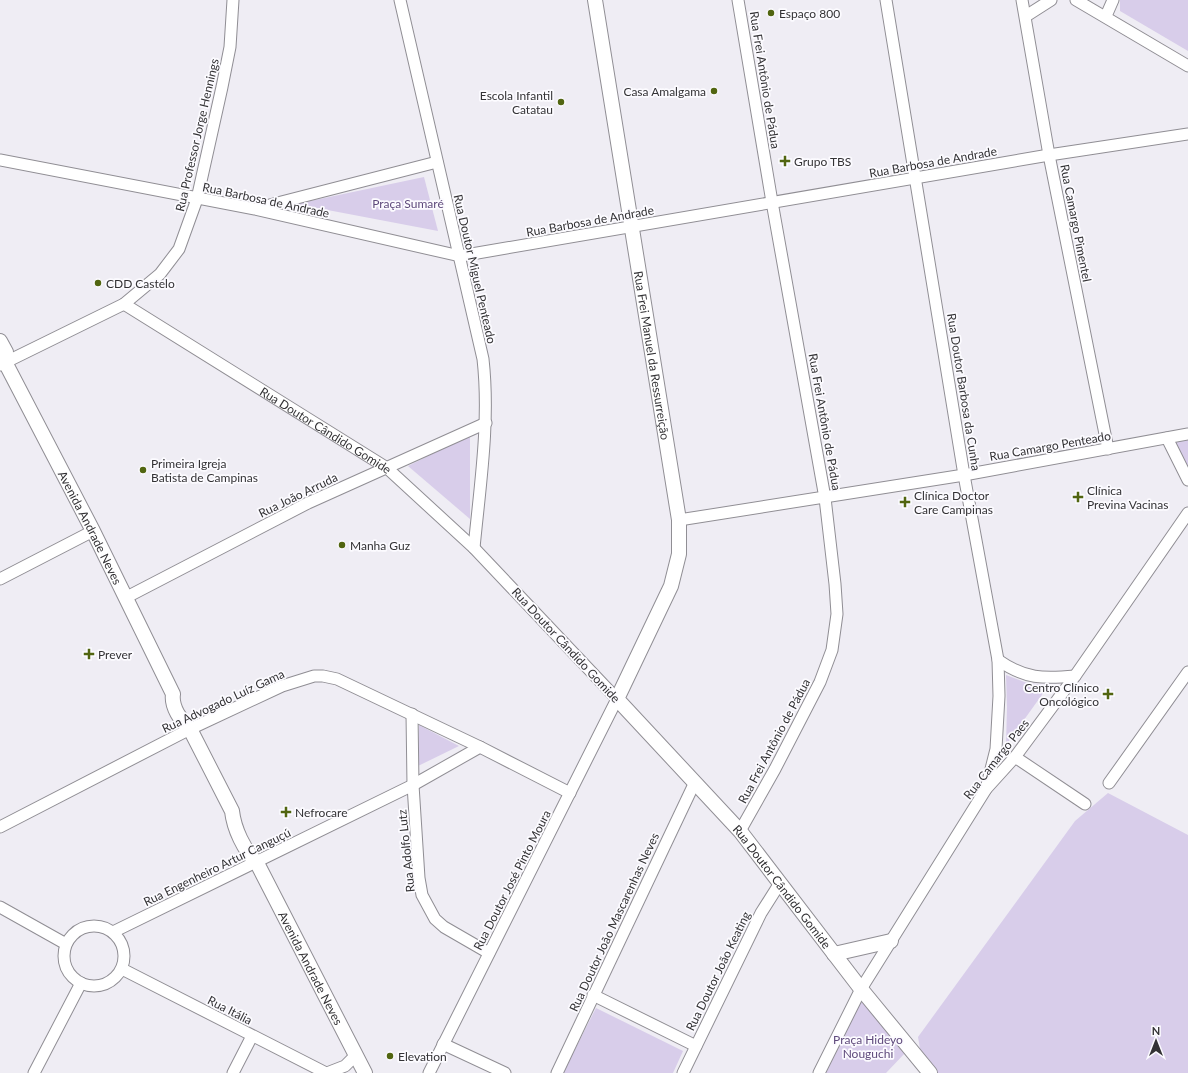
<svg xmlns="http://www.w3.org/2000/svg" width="1188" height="1073" font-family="Lato,sans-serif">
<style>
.green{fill:#d8cdea}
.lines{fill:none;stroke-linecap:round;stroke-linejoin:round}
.minor-casing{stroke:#908e94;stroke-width:13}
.major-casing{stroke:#908e94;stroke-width:16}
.minor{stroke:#fff;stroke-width:11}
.major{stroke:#fff;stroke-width:14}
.poi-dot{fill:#516510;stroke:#fcfbff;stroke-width:1.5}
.labels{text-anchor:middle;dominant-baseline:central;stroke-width:3.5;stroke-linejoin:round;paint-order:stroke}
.poi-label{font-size:12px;fill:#333235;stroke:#fcfbff;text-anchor:start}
.street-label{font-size:12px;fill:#333235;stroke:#fcfbff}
.park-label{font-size:12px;fill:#5f4a7c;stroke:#fcfbff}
</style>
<rect width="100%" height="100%" fill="#efedf4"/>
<!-- green -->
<g class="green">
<polygon points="1120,0 1188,0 1188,51 1120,11"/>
<polygon points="424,177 438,231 296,204"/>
<polygon points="470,435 470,519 408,466"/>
<polygon points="1188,435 1188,466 1172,439"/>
<polygon points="1006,675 1027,683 1049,685 1006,745 1007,707"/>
<polygon points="419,725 459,746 418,766"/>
<polygon points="1108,793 1188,835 1188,1073 931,1073 922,1061 918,1037 1075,821"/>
<polygon points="864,995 905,1053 886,1073 826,1073"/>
<polygon points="596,1008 683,1051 673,1073 563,1073"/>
</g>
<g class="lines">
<defs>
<g id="minor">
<path d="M 400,0 L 483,359 C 490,422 480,485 474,548"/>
<polyline points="738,0 772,202 825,498 835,584 837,614 832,650 820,682 775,769 740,831"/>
<polyline points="886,0 964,475 998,660 999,696 996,749 986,789"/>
<polyline points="1022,0 1049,155 1108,449"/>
<polyline points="1076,0 1188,66"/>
<polyline points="1026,16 1051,0"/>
<polyline points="1106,16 1113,0"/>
<polyline points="0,160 255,209 460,256 1049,155 1188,134"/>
<polyline points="258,208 437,162"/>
<path id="s1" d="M 124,304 L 387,468 L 474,548 L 617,699 L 429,1073"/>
<polyline points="0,365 124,304 160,274 179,249 197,199 222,87 230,47 233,0"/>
<polyline points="1167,438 1188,480"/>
<polyline points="679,520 964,475 1188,434"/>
<polyline points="0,579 93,531"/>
<polyline points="125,598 308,503 486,423"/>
<path d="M 998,660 C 1025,679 1043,679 1075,676"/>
<polyline points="412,714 413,785 419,878 422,895 435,919 444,927 489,953"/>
<polyline points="1015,757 1085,804"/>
<polyline points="1109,783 1188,672"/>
<polyline points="0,827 190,729 282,686 314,676 323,676 337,679 480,747 570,793"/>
<polyline points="0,907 66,944"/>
<circle cx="94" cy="956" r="30"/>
<polyline points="113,932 413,785 480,747"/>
<polyline points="122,969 326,1073"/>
<polyline points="593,995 696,1046"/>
<polyline points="443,1044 505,1073"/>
<polyline points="34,1073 81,983"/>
<polyline points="233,1073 252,1036"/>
<polyline points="327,1073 345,1066 356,1055"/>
<polyline points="557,1073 695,782"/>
<polyline points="683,1073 761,913 780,883"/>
<polyline points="819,1073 861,989 986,789 1015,757 1075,676 1188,513"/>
</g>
<g id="major">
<path id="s2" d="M 595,0 L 679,520 L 679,554 L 671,586 L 617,699 L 740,831 L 861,989 L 930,1073"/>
<polyline points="0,341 6,352 5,362"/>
<path id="s3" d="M 0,359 L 5,362 L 93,531 L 173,694 C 171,707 181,721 190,729 L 232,811 C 234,829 244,850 257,863 L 365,1073"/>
<polyline points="834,954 891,941"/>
</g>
</defs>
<!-- minor casing -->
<use href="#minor" class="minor-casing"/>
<!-- major casing -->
<use href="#major" class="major-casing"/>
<!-- minor -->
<use href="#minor" class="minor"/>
<!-- major -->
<use href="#major" class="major"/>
</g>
<!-- markers -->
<g class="poi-dot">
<circle cx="771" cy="13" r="4"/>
<circle cx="714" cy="91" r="4"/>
<circle cx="561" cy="102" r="4"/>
<path d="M783 155h4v4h4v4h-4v4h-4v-4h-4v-4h4z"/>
<circle cx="98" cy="283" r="4"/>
<circle cx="143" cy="470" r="4"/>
<path d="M1076 491h4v4h4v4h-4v4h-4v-4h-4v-4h4z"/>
<path d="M903 496h4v4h4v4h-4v4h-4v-4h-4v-4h4z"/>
<circle cx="342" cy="545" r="4"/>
<path d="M87 648h4v4h4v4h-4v4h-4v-4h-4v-4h4z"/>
<path d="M1106 688h4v4h4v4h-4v4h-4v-4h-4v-4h4z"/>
<path d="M284 806h4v4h4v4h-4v4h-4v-4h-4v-4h4z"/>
<circle cx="390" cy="1056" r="4"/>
</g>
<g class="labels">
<!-- poi labels -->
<g class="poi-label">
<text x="779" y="13">Espaço 800</text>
<text x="706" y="91" text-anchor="end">Casa Amalgama</text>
<text x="553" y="95" text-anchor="end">Escola Infantil<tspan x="553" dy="14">Catatau</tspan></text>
<text x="794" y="161">Grupo TBS</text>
<text x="106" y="283">CDD Castelo</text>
<text x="151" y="463">Primeira Igreja<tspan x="151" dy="14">Batista de Campinas</tspan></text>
<text x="1087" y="490">Clínica<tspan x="1087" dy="14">Previna Vacinas</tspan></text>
<text x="914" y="495">Clínica Doctor<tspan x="914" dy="14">Care Campinas</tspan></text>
<text x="350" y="545">Manha Guz</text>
<text x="98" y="654">Prever</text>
<text x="1099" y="687" text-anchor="end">Centro Clínico<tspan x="1099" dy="14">Oncológico</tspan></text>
<text x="295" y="812">Nefrocare</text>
<text x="398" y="1056">Elevation</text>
</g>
<!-- street labels -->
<g class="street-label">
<text transform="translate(765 80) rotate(81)">Rua Frei Antônio de Pádua</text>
<text transform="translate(197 135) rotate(-77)">Rua Professor Jorge Hennings</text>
<text transform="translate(933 162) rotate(-10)">Rua Barbosa de Andrade</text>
<text transform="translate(266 200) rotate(12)">Rua Barbosa de Andrade</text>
<text transform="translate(590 221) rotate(-10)">Rua Barbosa de Andrade</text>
<text transform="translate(1076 223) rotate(79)">Rua Camargo Pimentel</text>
<text transform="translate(475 269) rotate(77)">Rua Doutor Miguel Penteado</text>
<text stroke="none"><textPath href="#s2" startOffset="360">Rua Frei Manuel da Ressurreição</textPath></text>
<text transform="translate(964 392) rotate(81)">Rua Doutor Barbosa da Cunha</text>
<text transform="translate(825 422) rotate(80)">Rua Frei Antônio de Pádua</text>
<text stroke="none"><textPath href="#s1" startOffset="238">Rua Doutor Cândido Gomide</textPath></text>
<text transform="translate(1050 446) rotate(-10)">Rua Camargo Penteado</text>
<text transform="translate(298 495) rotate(-26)">Rua João Arruda</text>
<text stroke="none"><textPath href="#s3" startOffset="192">Avenida Andrade Neves</textPath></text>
<text transform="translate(566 645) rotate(47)">Rua Doutor Cândido Gomide</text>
<text transform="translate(223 701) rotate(-25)">Rua Advogado Luíz Gama</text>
<text transform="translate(774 741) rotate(-62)">Rua Frei Antônio de Pádua</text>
<text transform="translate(996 759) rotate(-52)">Rua Camargo Paes</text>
<text transform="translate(406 851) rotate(-96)">Rua Adolfo Lutz</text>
<text transform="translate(217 867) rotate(-26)">Rua Engenheiro Artur Canguçú</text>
<text transform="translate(512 880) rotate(-63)">Rua Doutor José Pinto Moura</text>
<text stroke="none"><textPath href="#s2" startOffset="969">Rua Doutor Cândido Gomide</textPath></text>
<text transform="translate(614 922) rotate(-65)">Rua Doutor João Mascarenhas Neves</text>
<text stroke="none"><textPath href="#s3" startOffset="687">Avenida Andrade Neves</textPath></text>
<text transform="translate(718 971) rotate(-64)">Rua Doutor João Keating</text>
<text transform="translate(230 1010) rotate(27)">Rua Itália</text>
</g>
<!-- park labels -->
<g class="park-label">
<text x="408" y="203">Praça Sumaré</text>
<text x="868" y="1039">Praça Hideyo<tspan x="868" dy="14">Nouguchi</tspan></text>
</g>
</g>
<!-- north arrow -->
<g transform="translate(1156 1041)" stroke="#fcfbff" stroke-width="3" paint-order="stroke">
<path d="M0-3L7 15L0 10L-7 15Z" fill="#333235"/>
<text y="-6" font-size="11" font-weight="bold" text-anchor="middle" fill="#333235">N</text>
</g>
</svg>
